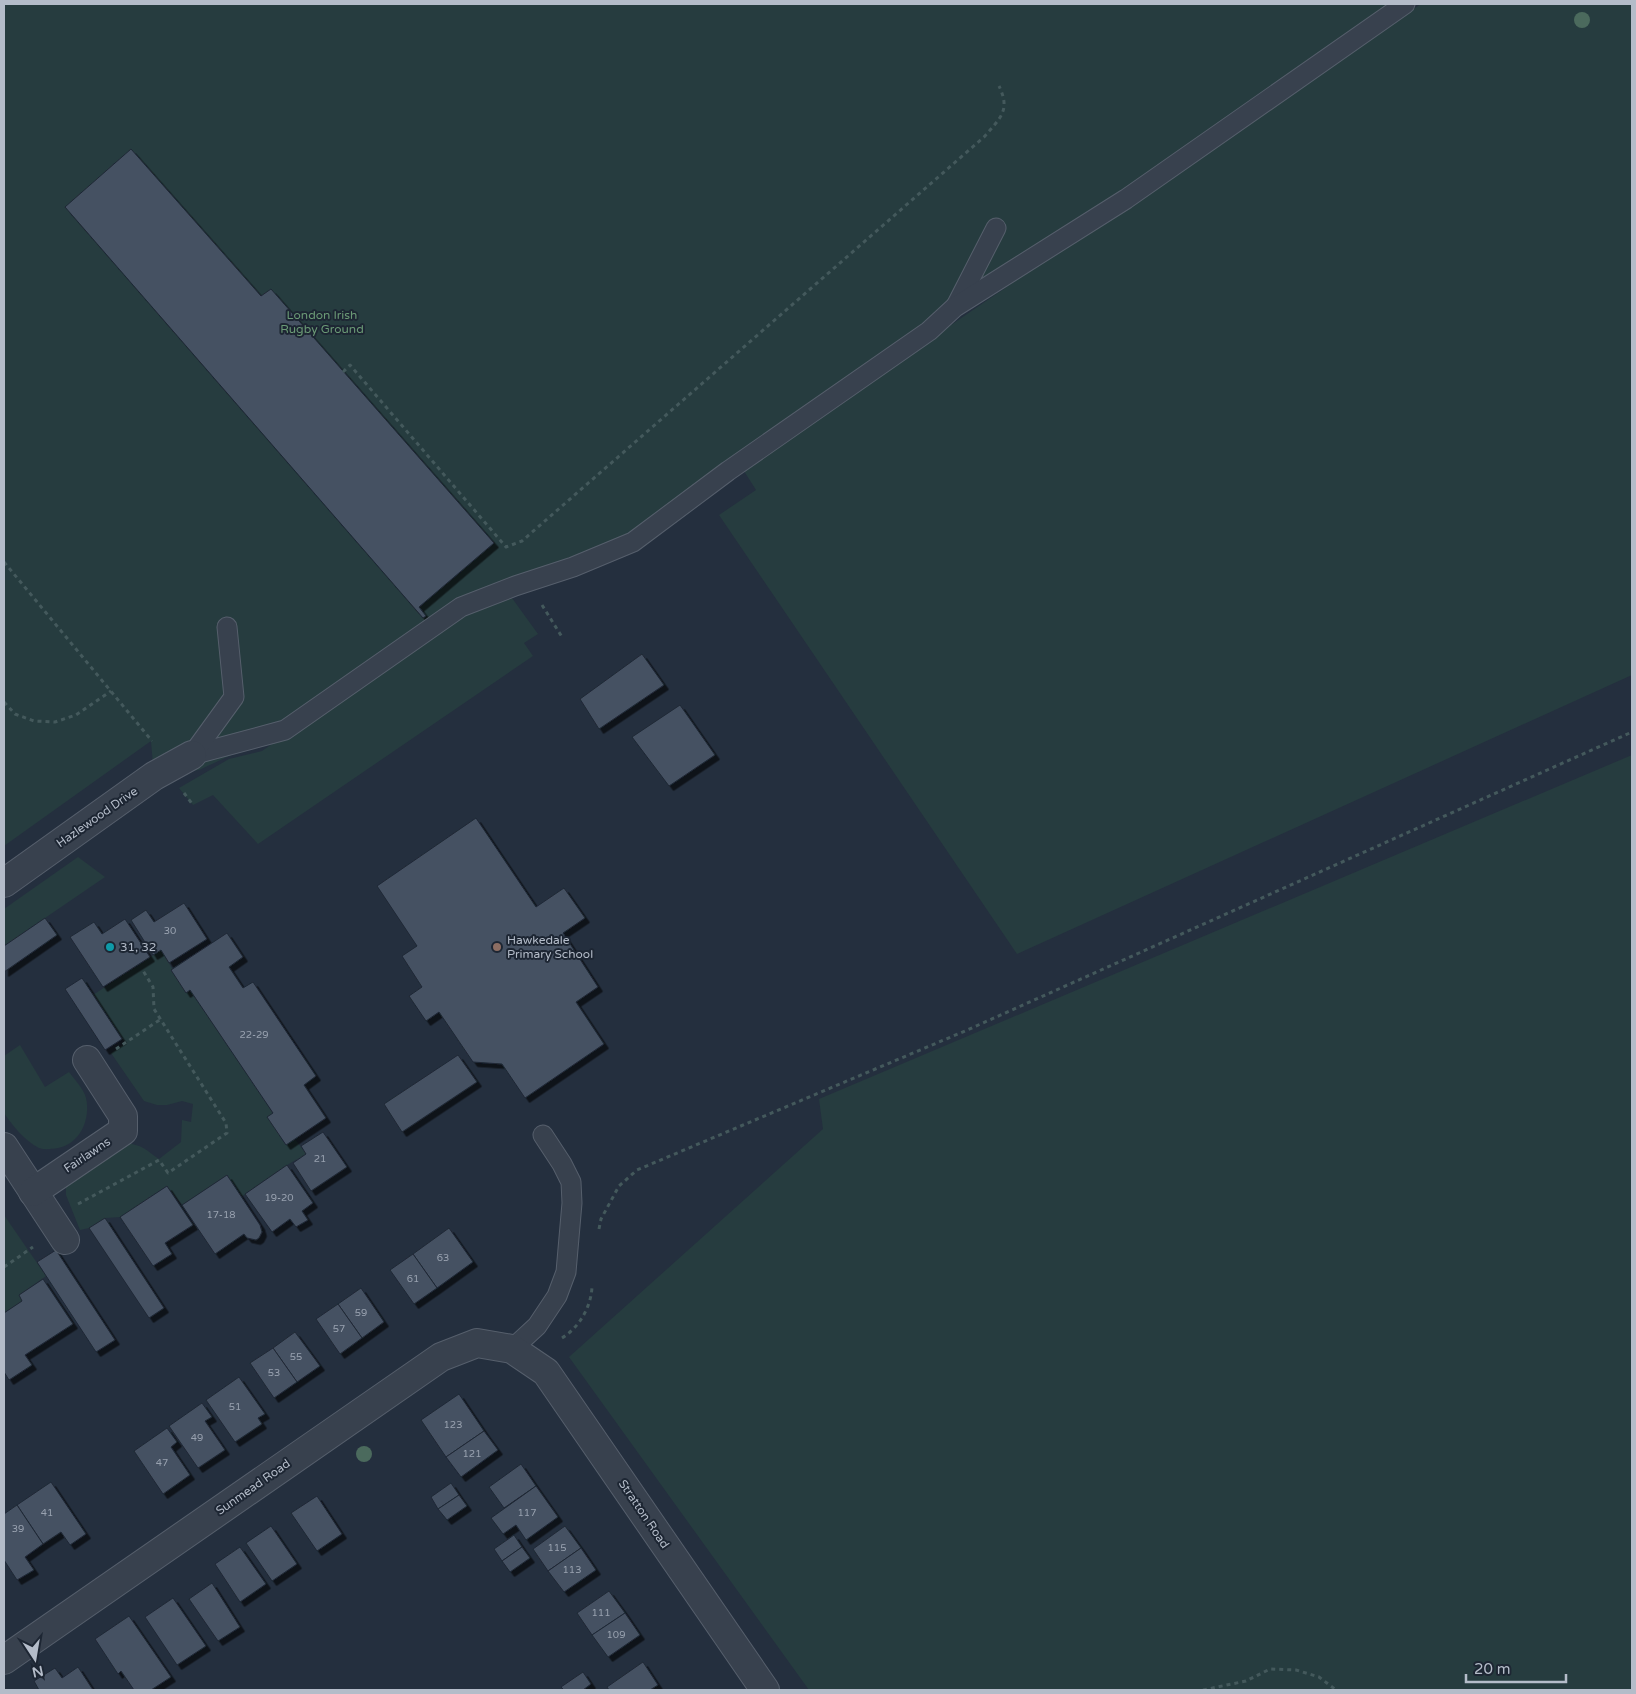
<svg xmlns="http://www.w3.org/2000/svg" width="1636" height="1694" font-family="'Varela Round',sans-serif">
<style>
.green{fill:#263c3f}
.building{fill:#455162;stroke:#1f2835;filter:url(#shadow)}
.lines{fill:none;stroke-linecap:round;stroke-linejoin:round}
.service-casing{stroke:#565f6c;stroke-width:21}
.minor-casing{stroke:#565f6c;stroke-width:30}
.path{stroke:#44595c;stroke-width:3;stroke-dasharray:4 4;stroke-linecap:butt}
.service{stroke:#38414e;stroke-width:19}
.minor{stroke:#38414e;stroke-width:28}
.tree{fill:#4b6a5d}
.culture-dot{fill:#0f9aa8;stroke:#1d2633;stroke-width:2}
.education-dot{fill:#8d6e63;stroke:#1d2633;stroke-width:2}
.labels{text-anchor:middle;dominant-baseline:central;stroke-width:4;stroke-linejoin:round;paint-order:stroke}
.number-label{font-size:10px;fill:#98a1af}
.park-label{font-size:12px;fill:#6b9a76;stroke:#1d2633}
.street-label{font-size:12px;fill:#b4bcc9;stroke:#1d2633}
.poi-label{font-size:12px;fill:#b4bcc9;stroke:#1d2633;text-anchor:start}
</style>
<defs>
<filter id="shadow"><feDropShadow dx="4.5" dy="4.5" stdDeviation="0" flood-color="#0009"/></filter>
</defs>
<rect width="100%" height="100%" fill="#242f3e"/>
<!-- green -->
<g class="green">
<polygon points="4,4 1405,4 633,542 461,607 285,730 199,770 154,776 151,741 4,846"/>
<polygon points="1421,4 1632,4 1632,675 1017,954 719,515 756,490 744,471 932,338"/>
<polygon points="507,591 538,634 524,643 533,656 258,844 213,795 193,805 179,788 229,759 262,751 459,615"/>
<polygon points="1632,755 1632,1690 809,1690 569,1357 823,1129 819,1099"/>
<polygon points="78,857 105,877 4,946 4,909"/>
<path d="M 161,950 C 170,964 177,978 186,993 L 190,990 L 273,1113 L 286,1145 L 295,1139 L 306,1154 L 287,1165 L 241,1197 L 227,1175 L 182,1205 L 167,1186 L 120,1217 L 105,1218 L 89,1228 L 80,1230 L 66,1195 L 66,1186 L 121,1144 C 139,1142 145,1149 159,1159 L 181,1142 L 182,1120 L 191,1122 L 193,1104 L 182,1101 L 167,1105 L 157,1105 L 144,1101 L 111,1053 L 125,1043 L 93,995 Z"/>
<path d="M 20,1045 L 45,1087 L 69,1072 C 74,1079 84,1089 86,1098 C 91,1119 80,1144 58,1148 C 51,1149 45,1150 39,1148 C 25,1141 12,1125 4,1113 L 4,1056 Z"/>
<polygon points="4,1215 46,1276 19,1295 22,1301 4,1313"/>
</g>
<!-- building -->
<g class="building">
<polygon points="131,149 261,296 271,289 494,543 419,607 426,616 423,618 65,207"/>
<polygon points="642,654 664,685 599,729 580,699"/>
<polygon points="680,705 715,755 669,786 632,737"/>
<polygon points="476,818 536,907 564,888 585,918 563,933 598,987 576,1002 604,1044 525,1098 502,1064 473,1062 439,1012 426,1021 409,996 422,987 402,956 417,946 377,886"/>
<polygon points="184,903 207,939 169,963 161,950 153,955 131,920 146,910 154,922"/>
<polygon points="45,918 57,935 4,972 4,946"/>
<polygon points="125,919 150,957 103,987 70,937 94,922 102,934"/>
<polygon points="227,933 243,957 229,967 243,988 253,982 316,1076 304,1085 326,1118 286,1145 267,1117 273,1113 190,990 186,993 171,970"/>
<polygon points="82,978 122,1039 105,1050 65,989"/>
<polygon points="458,1055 477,1082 402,1132 384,1104"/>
<polygon points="323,1132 347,1167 311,1191 293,1163 306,1154 301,1146"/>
<polygon points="287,1165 313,1203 302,1211 308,1220 296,1227 290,1219 272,1232 245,1194"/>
<polygon points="227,1175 260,1225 262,1232 259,1238 256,1240 247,1238 244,1234 215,1254 182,1205"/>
<polygon points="167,1186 193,1225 165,1243 172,1254 153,1266 120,1217"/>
<polygon points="105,1218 164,1308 149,1318 89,1228"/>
<polygon points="449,1228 473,1262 437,1288 413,1254"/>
<polygon points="56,1250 115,1340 96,1352 37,1262"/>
<polygon points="413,1254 437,1288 414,1304 390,1270"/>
<polygon points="43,1279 73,1324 25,1355 32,1365 9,1380 4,1372 4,1313 22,1301 19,1295"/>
<polygon points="361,1288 384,1322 362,1338 338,1304"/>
<polygon points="338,1304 362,1338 340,1354 316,1319"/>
<polygon points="295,1332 320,1366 297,1382 273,1348"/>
<polygon points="273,1348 297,1382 274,1398 250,1363"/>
<polygon points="239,1377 265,1414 258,1418 262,1424 235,1442 206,1400"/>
<polygon points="459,1394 484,1431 446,1457 421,1420"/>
<polygon points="202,1403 212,1417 205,1421 225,1450 198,1468 169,1426"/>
<polygon points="167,1428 177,1442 171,1447 190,1475 163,1494 134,1451"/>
<polygon points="484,1431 498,1450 461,1477 446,1457"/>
<polygon points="521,1464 536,1486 504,1508 489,1487"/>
<polygon points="51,1482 86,1534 70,1545 61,1532 43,1544 17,1505"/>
<polygon points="451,1483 459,1495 438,1509 431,1497"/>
<polygon points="536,1486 558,1517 526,1540 516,1525 503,1534 491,1518"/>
<polygon points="459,1495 467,1506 447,1520 438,1509"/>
<polygon points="317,1496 342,1534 317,1551 291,1513"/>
<polygon points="17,1505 43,1544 25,1557 34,1570 17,1580 4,1560 4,1514"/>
<polygon points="271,1526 297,1564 272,1581 246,1543"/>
<polygon points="565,1526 581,1548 548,1571 533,1549"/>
<polygon points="514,1535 522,1547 502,1561 494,1549"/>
<polygon points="240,1547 266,1584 240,1602 215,1564"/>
<polygon points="522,1547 530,1558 510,1572 502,1561"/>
<polygon points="581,1548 596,1570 564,1592 548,1571"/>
<polygon points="212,1583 240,1627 218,1641 189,1599"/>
<polygon points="609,1591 625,1613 592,1635 577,1613"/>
<polygon points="173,1598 206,1646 177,1665 145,1617"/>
<polygon points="625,1613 640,1635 608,1657 592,1635"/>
<polygon points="129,1616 171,1677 151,1690 134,1690 121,1671 118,1674 95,1639"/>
<polygon points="643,1662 658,1685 650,1690 609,1690 607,1687"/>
<polygon points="78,1667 93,1690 39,1690 34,1681 55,1668 62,1678"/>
<polygon points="583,1672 591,1684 583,1690 564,1690 561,1687"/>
</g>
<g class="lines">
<defs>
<g id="service">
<polyline points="956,306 996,228"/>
<polyline points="192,755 285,730 461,607 515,586 573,567 633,542 728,471 929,331 955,307 1126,199 1405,4"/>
<polyline points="192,755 234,697 227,627"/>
<polyline points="512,1349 537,1326 557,1296 566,1272 572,1203 571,1182 562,1164 543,1135"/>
</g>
<g id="minor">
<polyline points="4,883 154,776 192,755"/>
<polyline points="4,1147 65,1240"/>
<polyline points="33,1192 123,1131 123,1116 87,1060"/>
<polyline points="4,1660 441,1357 477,1343 512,1349 546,1372 765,1690"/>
</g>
</defs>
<!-- service casing -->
<use href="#service" class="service-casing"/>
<!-- minor casing -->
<use href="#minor" class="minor-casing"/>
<!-- path -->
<g class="path">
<path d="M 343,372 L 350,365 L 506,547 L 522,541 L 984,137 C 1000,118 1011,111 999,86"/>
<polyline points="4,562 152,741"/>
<polyline points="542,605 562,637"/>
<polyline points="4,702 15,714 34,721 55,722 76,715 111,691"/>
<polyline points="184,793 193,805"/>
<polyline points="116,1049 161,1019"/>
<polyline points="78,1204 159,1160 168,1173 227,1133 226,1123 154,1009 153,987 142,969"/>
<polyline points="599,1229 601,1219 619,1186 637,1170 965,1031 1632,732"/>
<polyline points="4,1267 33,1247"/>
<path d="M 562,1338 C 580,1327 592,1305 592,1285"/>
<polyline points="1203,1690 1246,1681 1270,1669 1296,1670 1319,1677 1336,1690"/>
</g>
<!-- service -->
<use href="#service" class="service"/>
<!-- minor -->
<use href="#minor" class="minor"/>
</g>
<!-- trees -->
<g class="tree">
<circle cx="1582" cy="20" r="8"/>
<circle cx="364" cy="1454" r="8"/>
</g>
<!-- markers -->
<circle class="culture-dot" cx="110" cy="947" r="5"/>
<circle class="education-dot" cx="497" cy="947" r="5"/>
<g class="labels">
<!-- number labels -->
<g class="number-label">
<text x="170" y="931">30</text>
<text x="254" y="1035">22-29</text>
<text x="320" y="1159">21</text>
<text x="279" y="1198">19-20</text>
<text x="221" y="1215">17-18</text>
<text x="443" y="1258">63</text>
<text x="413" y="1279">61</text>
<text x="361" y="1313">59</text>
<text x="339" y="1329">57</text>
<text x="296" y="1357">55</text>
<text x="274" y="1373">53</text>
<text x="235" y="1407">51</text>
<text x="453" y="1425">123</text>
<text x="197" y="1438">49</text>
<text x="472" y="1454">121</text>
<text x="162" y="1463">47</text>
<text x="47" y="1513">41</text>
<text x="527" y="1513">117</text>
<text x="18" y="1529">39</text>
<text x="557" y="1548">115</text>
<text x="572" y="1570">113</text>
<text x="601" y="1613">111</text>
<text x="616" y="1635">109</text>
</g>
<!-- park labels -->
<g class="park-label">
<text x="322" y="315">London Irish<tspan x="322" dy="14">Rugby Ground</tspan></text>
</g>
<!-- street labels -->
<g class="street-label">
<text transform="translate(97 817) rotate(-35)">Hazlewood Drive</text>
<text transform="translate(87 1155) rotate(-34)">Fairlawns</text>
<text transform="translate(253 1487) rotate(-35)">Sunmead Road</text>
<text transform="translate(644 1514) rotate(56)">Stratton Road</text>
</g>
<!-- poi labels -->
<g class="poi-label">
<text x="507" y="940">Hawkedale<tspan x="507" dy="14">Primary School</tspan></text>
<text x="120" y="947">31, 32</text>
</g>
</g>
<!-- border -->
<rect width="1636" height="1694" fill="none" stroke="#b4bcc9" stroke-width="10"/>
<!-- north arrow -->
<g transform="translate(35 1659) rotate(168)" stroke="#1d2633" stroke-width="4" paint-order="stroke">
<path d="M0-4L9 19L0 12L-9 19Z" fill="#b4bcc9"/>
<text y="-8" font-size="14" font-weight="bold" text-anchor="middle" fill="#b4bcc9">N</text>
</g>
<!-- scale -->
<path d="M1466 1674v8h100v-8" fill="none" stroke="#b4bcc9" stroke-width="2.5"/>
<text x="1474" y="1674" font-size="15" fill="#b4bcc9" stroke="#1d2633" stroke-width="4" paint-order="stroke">20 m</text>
</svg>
